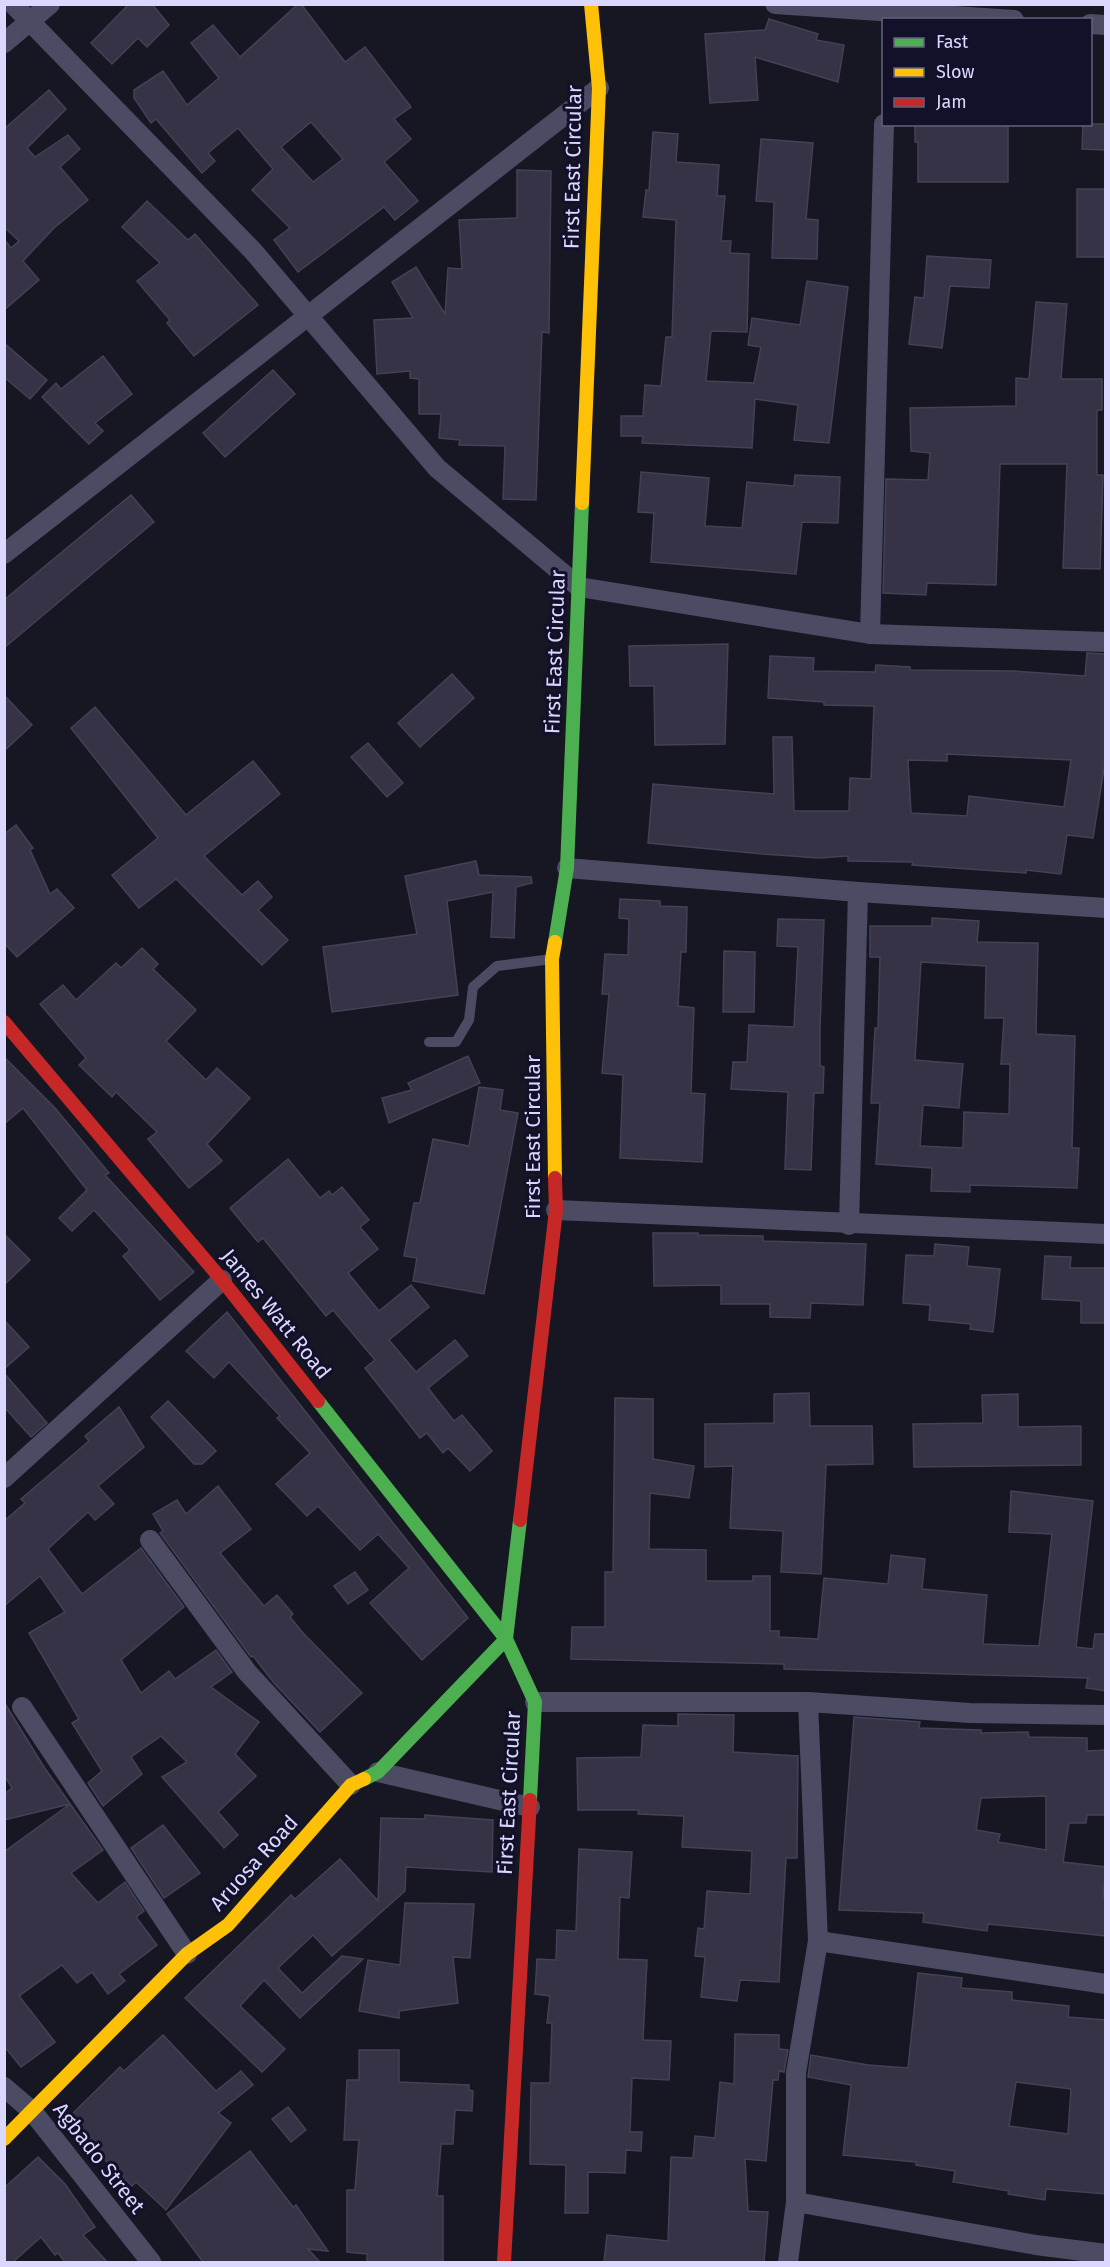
<svg xmlns="http://www.w3.org/2000/svg" width="1110" height="2267" font-family="'Fira Sans',sans-serif">
<style>
.building{fill:#353345;stroke:#444157;stroke-width:1.5;fill-rule:evenodd}
.lines{fill:none;stroke-linecap:round;stroke-linejoin:round}
.lane{stroke:#4b4b64;stroke-width:10}
.street{stroke:#4b4b64;stroke-width:20}
.fast{stroke:#4caf50;stroke-width:14}
.slow{stroke:#ffc107;stroke-width:14}
.jam{stroke:#c62828;stroke-width:14}
.labels{text-anchor:middle;dominant-baseline:central;stroke-width:6;stroke-linejoin:round;paint-order:stroke}
.street-label{font-size:21px;fill:#dbd8ff;stroke:#131029}
</style>
<rect width="100%" height="100%" fill="#171623"/>
<!-- building -->
<g class="building">
<polygon points="129,4 152,4 169,25 147,47 138,38 112,64 91,43"/>
<path d="M 298,4 L 301,4 L 345,62 L 365,47 L 411,107 L 394,119 L 411,139 L 384,162 L 418,201 L 395,220 L 384,207 L 298,272 L 274,240 L 290,228 L 252,190 L 273,169 L 238,128 L 208,153 L 215,161 L 202,173 L 156,119 L 151,123 L 134,98 L 134,90 L 163,71 L 187,105 L 219,78 L 191,43 L 213,25 L 240,57 ZM 311,122 L 343,159 L 313,182 L 281,147 Z"/>
<polygon points="769,19 818,34 816,40 844,45 838,82 755,57 758,100 710,103 705,34 765,30"/>
<polygon points="49,90 66,109 27,148 35,157 68,135 80,149 60,167 88,200 54,228 23,261 39,280 4,310 4,239 11,248 19,241 4,227 4,129"/>
<polygon points="915,124 1008,124 1008,182 918,182 918,142 915,142"/>
<polygon points="1083,124 1106,124 1106,150 1082,149"/>
<polygon points="653,132 678,134 676,162 719,165 717,196 725,196 721,241 731,241 730,253 749,254 747,332 711,331 706,381 754,383 761,347 748,345 752,318 800,325 807,281 848,287 829,443 794,440 798,405 755,399 752,448 642,443 643,436 621,436 621,416 643,416 645,385 661,386 666,337 672,337 676,220 643,217 646,190 649,190"/>
<polygon points="761,139 813,143 806,219 818,220 817,259 772,258 774,202 756,201"/>
<polygon points="517,170 551,171 549,333 542,332 536,500 503,499 505,446 459,445 460,440 439,438 441,414 419,414 419,379 410,378 410,371 377,374 374,320 413,318 392,282 416,267 445,314 448,268 462,269 459,220 517,218"/>
<rect x="1077" y="189" width="29" height="68"/>
<polygon points="147,201 188,240 195,234 258,305 194,356 167,323 170,320 137,281 160,263 122,227"/>
<polygon points="927,256 991,260 989,288 950,286 942,348 909,344 915,297 924,298"/>
<polygon points="1036,302 1067,304 1061,379 1102,379 1102,410 1097,410 1097,475 1103,475 1100,569 1063,568 1067,464 1000,464 996,585 927,583 926,595 883,593 886,479 928,480 930,453 911,451 910,408 1016,406 1016,378 1029,379"/>
<polygon points="4,343 47,380 30,399 4,377"/>
<polygon points="103,356 132,394 95,423 103,431 89,444 42,397 56,383 61,389"/>
<polygon points="273,370 295,394 225,457 203,433"/>
<polygon points="641,472 709,478 705,526 742,528 747,482 794,486 795,475 840,477 838,523 802,522 796,574 651,562 654,513 638,512"/>
<polygon points="131,495 154,522 4,648 4,600"/>
<polygon points="728,644 725,744 655,745 654,686 630,686 629,646"/>
<path d="M 1087,653 L 1105,654 L 1105,762 L 1093,838 L 1067,835 L 1061,874 L 1026,870 L 1026,873 L 912,865 L 913,862 L 848,861 L 848,856 L 819,858 L 763,854 L 648,843 L 653,784 L 774,794 L 773,737 L 792,737 L 794,811 L 849,811 L 850,778 L 871,779 L 874,706 L 824,705 L 824,702 L 768,698 L 770,656 L 814,658 L 813,671 L 875,672 L 876,665 L 910,667 L 910,670 L 1013,671 L 1085,676 ZM 947,754 L 1071,760 L 1064,807 L 969,796 L 967,816 L 911,813 L 908,760 L 947,761 Z"/>
<polygon points="452,674 474,698 420,747 398,723"/>
<polygon points="4,695 32,725 4,751"/>
<polygon points="95,707 186,815 253,761 280,794 204,856 242,895 258,881 272,897 258,910 288,940 262,965 176,879 139,908 112,875 158,838 71,728"/>
<polygon points="368,743 403,783 387,797 351,757"/>
<polygon points="16,825 33,848 30,850 50,894 57,889 74,908 17,957 4,943 4,834"/>
<polygon points="476,861 479,875 531,877 532,883 516,887 514,938 491,937 493,892 447,901 458,995 332,1012 323,947 417,934 405,876"/>
<polygon points="620,899 660,901 660,906 687,907 686,952 681,952 678,1006 694,1008 691,1093 705,1094 702,1162 620,1158 623,1075 602,1073 609,994 602,994 605,954 628,955 629,919 619,918"/>
<path d="M 932,918 L 979,921 L 977,942 L 1038,943 L 1036,1034 L 1075,1036 L 1072,1148 L 1079,1148 L 1077,1188 L 970,1185 L 970,1192 L 931,1191 L 932,1168 L 876,1164 L 880,1103 L 871,1103 L 875,1028 L 878,1028 L 880,957 L 870,957 L 870,926 L 932,926 ZM 921,962 L 986,966 L 985,1018 L 1004,1018 L 1001,1064 L 1010,1064 L 1009,1114 L 964,1112 L 963,1148 L 920,1146 L 923,1105 L 959,1108 L 963,1064 L 915,1060 Z"/>
<polygon points="778,919 824,920 820,1028 820,1066 824,1067 823,1093 814,1093 811,1170 785,1169 788,1092 731,1089 733,1062 747,1062 749,1025 794,1027 798,947 777,946"/>
<polygon points="142,948 158,964 153,969 196,1010 166,1041 206,1080 217,1068 250,1098 207,1144 222,1161 189,1188 148,1139 157,1132 116,1092 112,1097 79,1065 86,1058 40,1004 63,985 76,1000 116,963 121,968"/>
<polygon points="724,951 755,952 754,1012 723,1012"/>
<polygon points="468,1056 480,1083 389,1123 382,1098 412,1090 408,1083"/>
<polygon points="4,1057 55,1108 109,1173 105,1175 194,1272 160,1300 123,1256 130,1250 94,1210 72,1231 59,1218 87,1190 23,1108 4,1124"/>
<polygon points="479,1087 503,1090 500,1110 518,1113 484,1294 413,1281 417,1258 404,1256 414,1203 420,1203 433,1139 469,1146"/>
<polygon points="288,1159 320,1198 329,1191 332,1195 342,1187 369,1220 360,1227 378,1249 348,1273 379,1311 411,1285 429,1307 389,1340 416,1372 455,1340 468,1356 428,1388 454,1421 462,1415 492,1451 470,1471 448,1448 443,1453 427,1433 420,1438 365,1368 375,1360 333,1310 326,1316 263,1238 258,1242 230,1208"/>
<polygon points="653,1233 698,1233 698,1235 763,1236 763,1241 866,1244 863,1305 811,1303 810,1318 770,1317 770,1304 721,1304 721,1285 654,1286"/>
<polygon points="4,1234 30,1260 4,1285"/>
<polygon points="935,1244 969,1247 967,1266 1000,1269 993,1332 970,1329 971,1324 929,1320 930,1305 903,1303 906,1255 934,1256"/>
<polygon points="1045,1256 1071,1257 1070,1268 1106,1268 1106,1323 1081,1323 1081,1301 1042,1299"/>
<polygon points="227,1312 468,1618 422,1660 370,1603 409,1568 378,1534 360,1550 318,1506 307,1516 276,1484 310,1453 277,1418 280,1416 229,1362 214,1378 186,1351"/>
<polygon points="4,1320 29,1347 4,1369"/>
<polygon points="4,1373 47,1423 31,1437 4,1407"/>
<polygon points="809,1393 810,1426 872,1426 873,1464 826,1465 821,1574 781,1572 783,1531 730,1528 733,1466 705,1467 705,1424 774,1423 774,1394"/>
<polygon points="1018,1394 1018,1427 1081,1426 1081,1465 914,1467 913,1424 983,1423 982,1395"/>
<polygon points="615,1398 653,1399 653,1459 694,1466 689,1498 650,1493 649,1549 706,1550 706,1581 753,1581 753,1576 770,1576 770,1631 779,1631 779,1637 818,1639 824,1578 888,1584 891,1555 925,1559 922,1589 987,1595 983,1644 1039,1646 1052,1534 1009,1532 1011,1491 1093,1501 1076,1647 1093,1649 1095,1634 1106,1634 1106,1691 1086,1688 1088,1678 784,1669 784,1664 571,1659 572,1627 605,1627 605,1572 613,1572"/>
<polygon points="168,1401 216,1451 202,1464 194,1464 151,1417"/>
<polygon points="119,1407 144,1447 98,1486 114,1504 95,1520 88,1512 48,1549 82,1594 141,1548 184,1607 121,1660 141,1693 169,1671 175,1679 216,1650 232,1672 211,1687 259,1722 235,1754 256,1776 218,1812 238,1835 224,1848 162,1777 187,1762 161,1736 131,1757 142,1774 103,1806 88,1783 102,1771 72,1723 79,1719 29,1633 65,1612 40,1576 4,1606 4,1521 25,1503 21,1499 89,1441 85,1436"/>
<polygon points="218,1486 251,1529 220,1553 264,1606 277,1595 293,1614 290,1617 303,1633 362,1693 320,1732 274,1683 253,1656 251,1657 160,1533 163,1531 153,1514 177,1500 186,1514"/>
<polygon points="355,1572 368,1590 348,1604 334,1586"/>
<polygon points="4,1702 44,1767 103,1850 71,1873 98,1903 125,1882 144,1911 136,1917 157,1945 119,1974 125,1981 108,1994 92,1972 77,1983 62,1965 19,1996 55,2042 21,2067 4,2046 4,1852 70,1804 4,1820 4,1794 12,1788 4,1775"/>
<polygon points="678,1714 734,1715 733,1752 798,1756 797,1858 786,1858 779,1982 740,1980 737,2001 701,1997 705,1957 695,1956 698,1928 704,1929 707,1891 750,1894 752,1851 682,1847 684,1816 638,1814 639,1810 578,1810 577,1758 641,1757 643,1725 678,1726"/>
<path d="M 854,1717 L 920,1722 L 919,1728 L 981,1730 L 981,1733 L 1028,1732 L 1029,1737 L 1087,1738 L 1087,1751 L 1106,1750 L 1106,1815 L 1087,1815 L 1086,1823 L 1069,1823 L 1063,1862 L 1106,1867 L 1103,1898 L 1106,1898 L 1106,1936 L 988,1924 L 987,1931 L 923,1922 L 924,1913 L 839,1910 ZM 1046,1796 L 1046,1850 L 998,1842 L 1000,1834 L 976,1830 L 981,1798 Z"/>
<polygon points="425,1815 493,1820 492,1872 406,1867 405,1891 332,1956 313,1935 278,1968 302,1993 342,1956 363,1959 300,2018 264,1980 240,2006 285,2049 262,2072 185,1998 291,1895 295,1899 340,1859 378,1901 381,1818 425,1819"/>
<polygon points="163,1825 200,1873 164,1898 131,1848"/>
<polygon points="579,1849 632,1852 629,1898 620,1897 618,1959 647,1960 643,2040 671,2041 669,2080 632,2078 630,2132 642,2132 641,2151 626,2150 625,2173 588,2172 588,2213 565,2213 566,2165 530,2164 531,2083 550,2083 552,2023 547,2023 550,1996 535,1994 537,1959 556,1960 557,1930 576,1931"/>
<polygon points="405,1903 474,1904 470,1958 453,1957 458,2003 399,2011 399,2018 359,2011 368,1960 400,1965"/>
<path d="M 918,1973 L 962,1978 L 961,1988 L 1012,1992 L 1012,2000 L 1069,2006 L 1068,2017 L 1106,2020 L 1106,2194 L 1046,2189 L 1045,2200 L 1008,2194 L 1009,2191 L 953,2182 L 955,2171 L 916,2165 L 916,2162 L 843,2155 L 851,2085 L 808,2077 L 811,2055 L 868,2065 L 908,2068 ZM 1016,2082 L 1071,2089 L 1068,2134 L 1009,2126 Z"/>
<polygon points="735,2034 779,2035 779,2049 788,2050 784,2072 779,2071 778,2080 773,2080 766,2161 745,2159 748,2211 768,2212 764,2262 604,2262 607,2235 668,2241 671,2157 693,2158 695,2136 715,2138 720,2082 734,2084"/>
<polygon points="163,2035 216,2091 241,2071 253,2085 218,2113 231,2123 166,2210 136,2182 132,2186 108,2163 68,2118 120,2067 124,2071"/>
<polygon points="359,2050 399,2050 399,2082 469,2085 469,2090 473,2091 472,2111 455,2110 453,2144 441,2144 437,2196 443,2196 443,2262 367,2262 367,2254 347,2252 347,2190 355,2190 359,2140 344,2140 347,2080 359,2080"/>
<polygon points="288,2107 306,2130 291,2142 272,2119"/>
<polygon points="250,2151 293,2207 296,2205 328,2251 308,2249 320,2262 203,2262 167,2214"/>
<polygon points="38,2157 65,2184 95,2227 83,2235 107,2262 65,2262 58,2253 55,2255 41,2237 13,2262 4,2262 4,2188"/>
</g>
<g class="lines">
<!-- lane -->
<polyline class="lane" points="429,1042 456,1042 469,1020 473,987 497,966 552,959"/>
<!-- street -->
<g class="street">
<polyline points="13,4 253,251 437,468 579,587 870,634 1106,642"/>
<polyline points="775,4 1014,20"/>
<polyline points="1090,24 1106,25"/>
<polyline points="4,43 50,4"/>
<polyline points="4,554 599,88"/>
<polyline points="870,634 884,124"/>
<polyline points="567,868 858,892 1106,908"/>
<polyline points="556,1210 1106,1234"/>
<polyline points="849,1225 858,892"/>
<polyline points="4,1478 222,1280"/>
<polyline points="150,1540 247,1672 351,1785"/>
<polyline points="535,1702 808,1702 970,1713 1106,1715"/>
<polyline points="22,1707 187,1954"/>
<polyline points="378,1772 530,1807"/>
<polyline points="818,1941 1106,1984"/>
<polyline points="4,2087 32,2111 151,2262"/>
<polyline points="796,2202 1036,2245 1106,2254"/>
<polyline points="788,2262 796,2202 796,2073 818,1941 808,1702"/>
</g>
<!-- fast -->
<g class="fast">
<polyline points="555,942 567,868 582,503"/>
<polyline points="318,1401 506,1639 378,1772 364,1779"/>
<polyline points="520,1520 506,1639 535,1702 530,1800"/>
</g>
<!-- slow -->
<g class="slow">
<polyline points="582,503 599,88 591,4"/>
<polyline points="555,942 552,959 555,1178"/>
<polyline points="4,2139 187,1954 228,1925 351,1785 364,1779"/>
</g>
<!-- jam -->
<g class="jam">
<polyline points="4,1022 222,1280 318,1401"/>
<polyline points="520,1520 556,1210 555,1178"/>
<polyline points="504,2262 530,1800"/>
</g>
</g>
<g class="labels">
<!-- street labels -->
<g class="street-label">
<text transform="translate(573 167) rotate(-89)">First East Circular</text>
<text transform="translate(555 652) rotate(-88)">First East Circular</text>
<text transform="translate(533 1137) rotate(-90)">First East Circular</text>
<text transform="translate(276 1314) rotate(51)">James Watt Road</text>
<text transform="translate(509 1793) rotate(-87)">First East Circular</text>
<text transform="translate(254 1863) rotate(-48)">Aruosa Road</text>
<text transform="translate(99 2158) rotate(52)">Agbado Street</text>
</g>
</g>
<!-- border -->
<rect width="1110" height="2267" fill="none" stroke="#dbd8ff" stroke-width="12"/>
<!-- legend -->
<rect x="882" y="18" width="210" height="108" fill="#131029" stroke="#63607f" stroke-width="1.5"/>
<rect x="894" y="38" width="30" height="9" fill="#4caf50" stroke="#63607f" stroke-width="1.5"/>
<text x="936" y="48" font-size="18" fill="#dbd8ff">Fast</text>
<rect x="894" y="68" width="30" height="9" fill="#ffc107" stroke="#63607f" stroke-width="1.5"/>
<text x="936" y="78" font-size="18" fill="#dbd8ff">Slow</text>
<rect x="894" y="98" width="30" height="9" fill="#c62828" stroke="#63607f" stroke-width="1.5"/>
<text x="936" y="108" font-size="18" fill="#dbd8ff">Jam</text>
</svg>
